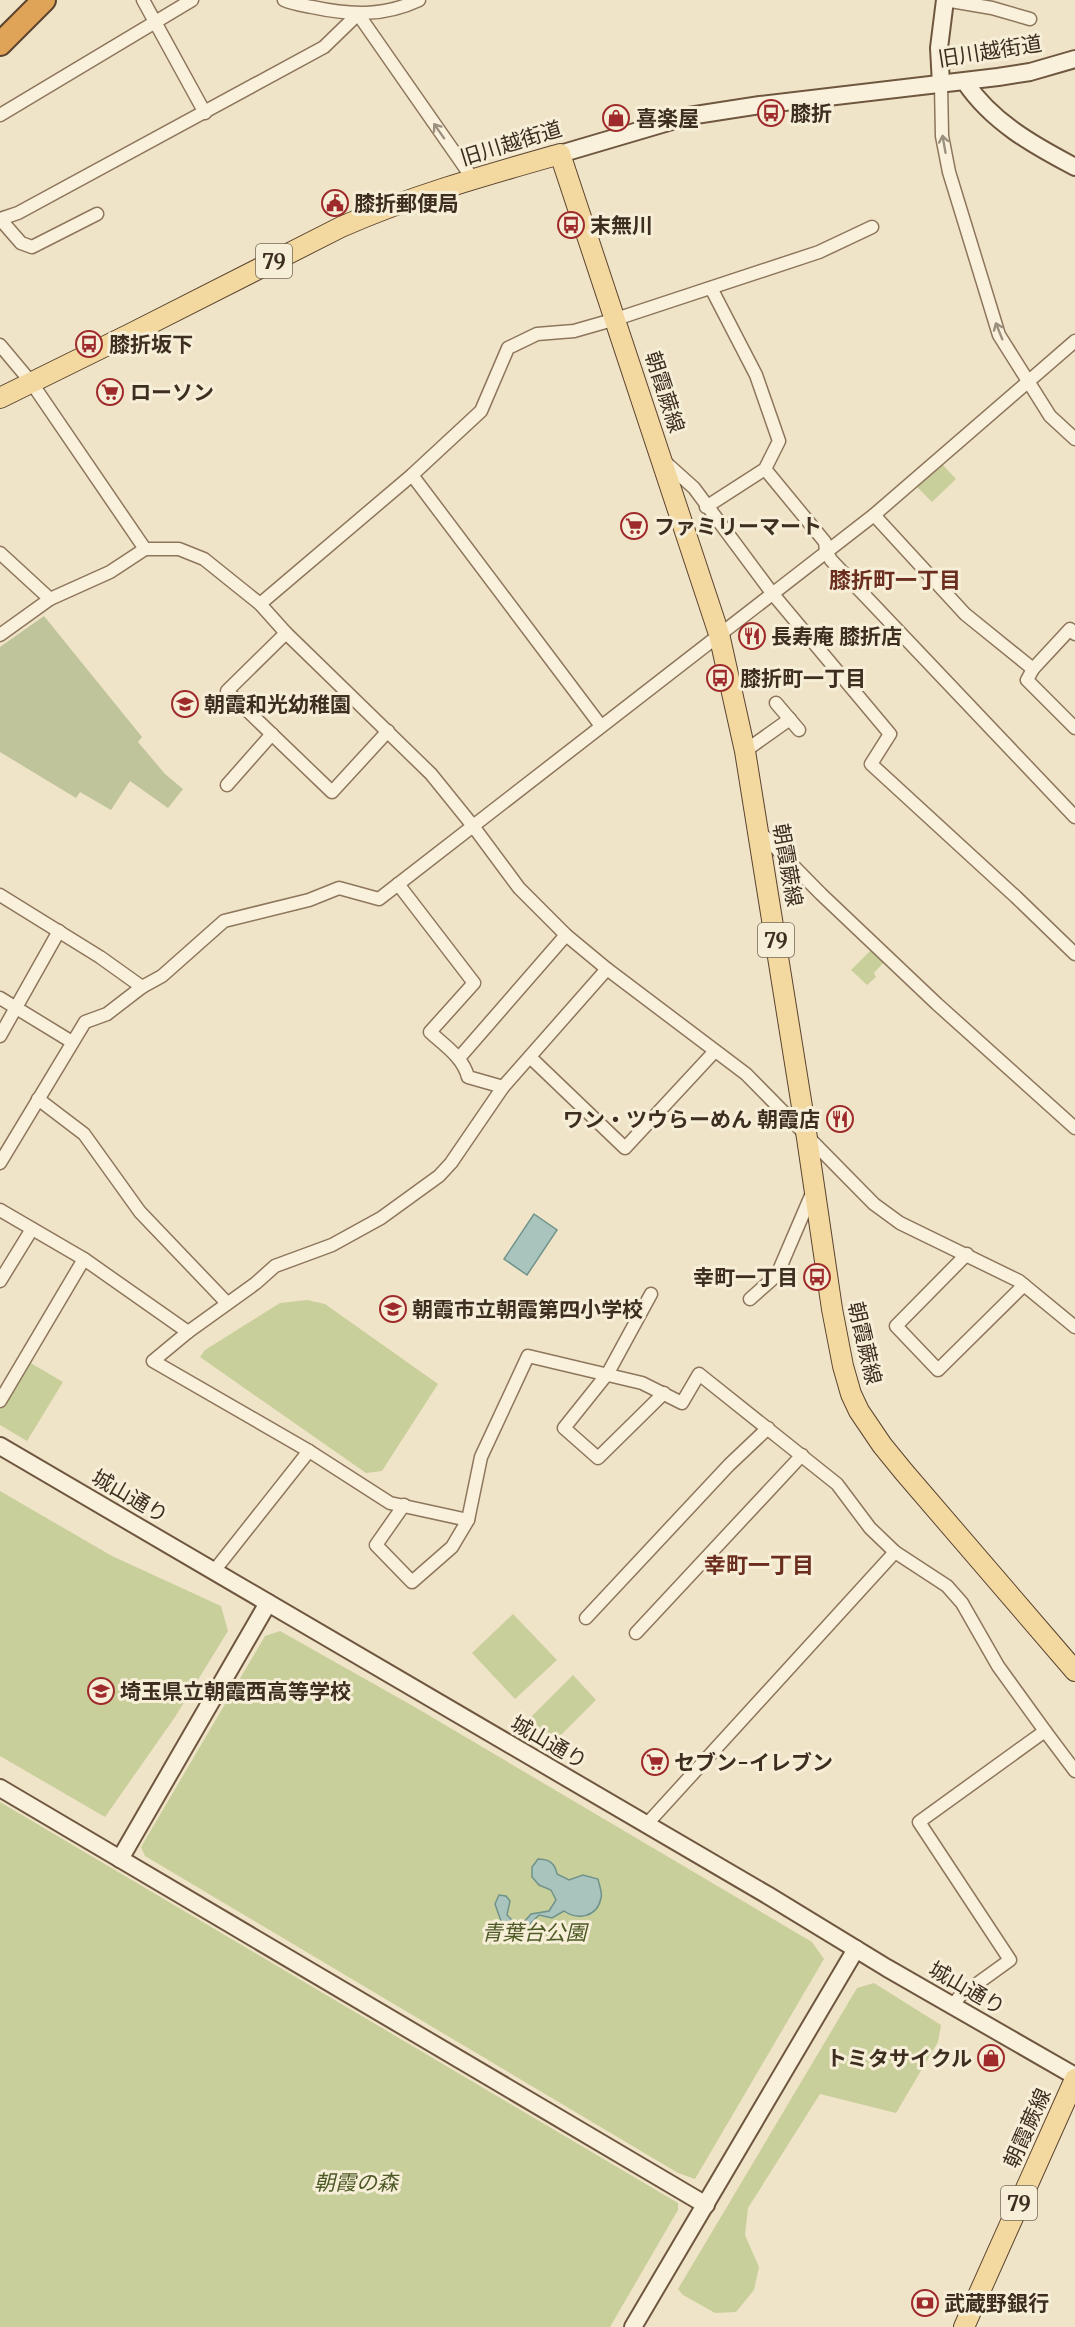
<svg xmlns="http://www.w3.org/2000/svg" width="1075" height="2327" font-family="Merriweather,'Noto Sans JP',serif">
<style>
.green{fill:#c9cf9b}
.cemetery{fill:#bfc49a}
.water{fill:#a9c4bc;stroke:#6f938a;stroke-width:1.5}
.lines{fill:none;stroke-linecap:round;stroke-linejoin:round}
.street-casing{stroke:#8d765c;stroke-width:15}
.secondary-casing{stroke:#6f573f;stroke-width:20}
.primary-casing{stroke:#5b4430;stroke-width:22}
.highway-casing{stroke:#5b4430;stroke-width:26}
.street{stroke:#faf1dc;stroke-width:12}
.secondary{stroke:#faf1dc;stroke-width:16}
.primary{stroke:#f3d9a0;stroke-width:20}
.highway{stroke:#e0a458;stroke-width:22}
.oneway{stroke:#9c907e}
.labels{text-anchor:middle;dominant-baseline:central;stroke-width:6;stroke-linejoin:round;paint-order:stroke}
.shield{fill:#f7eed8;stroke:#756857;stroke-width:1.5}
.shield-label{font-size:20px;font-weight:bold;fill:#3d2e20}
.street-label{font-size:21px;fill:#3d2e20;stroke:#f7eed8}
.poi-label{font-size:21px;font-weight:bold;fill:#3d2e20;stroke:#f7eed8;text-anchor:start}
.park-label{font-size:21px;font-style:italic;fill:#4d5a26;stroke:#f7eed8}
.neighbourhood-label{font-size:22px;font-weight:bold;fill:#6b2e1e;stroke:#f7eed8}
</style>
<rect width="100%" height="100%" fill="#f0e4c8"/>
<!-- green -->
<g class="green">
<polygon points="941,463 956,479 932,502 911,481"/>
<polygon points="871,950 884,962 874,973 876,977 867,985 851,970"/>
<polygon points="307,1300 325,1304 438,1384 382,1471 366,1473 200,1357 205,1350 280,1303"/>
<polygon points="29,1362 63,1382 27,1441 0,1425 0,1410"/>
<polygon points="0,1491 112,1556 221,1606 228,1631 175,1717 105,1817 0,1756"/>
<polygon points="513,1614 557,1660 515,1699 472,1653"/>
<polygon points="280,1631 413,1706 812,1942 824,1959 695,2179 678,2173 145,1856 141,1847 265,1636"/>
<polygon points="573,1675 596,1700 550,1746 527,1721"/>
<polygon points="0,1802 678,2203 678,2210 610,2327 0,2327"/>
<polygon points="874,1983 941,2025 938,2042 896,2113 820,2094 748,2208 745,2235 759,2267 754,2290 736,2312 715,2313 683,2295 678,2289 857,1988"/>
</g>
<!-- cemetery -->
<polygon class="cemetery" points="44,616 142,737 138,742 165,774 183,789 168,808 130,781 111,810 80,792 76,798 0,752 0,647"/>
<!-- water -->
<g class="water">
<polygon points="534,1214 557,1230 527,1275 504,1259"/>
<path d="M 538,1859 C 549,1859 555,1863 557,1874 L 569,1880 L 583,1875 L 598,1879 C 599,1885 603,1893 601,1898 C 597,1918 577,1920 564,1911 L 552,1918 L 539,1915 L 526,1928 L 513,1929 L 502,1924 L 495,1904 L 499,1895 L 506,1896 L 510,1901 L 507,1915 L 513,1921 L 524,1922 L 531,1914 L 549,1911 L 556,1900 L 551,1890 L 539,1885 L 532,1877 L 532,1867 Z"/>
</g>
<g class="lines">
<defs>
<g id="street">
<polyline points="143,0 205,113"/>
<path d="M 284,0 C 293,4 302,5 312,7 C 349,15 383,17 419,0"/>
<polyline points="945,0 992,8 1030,19"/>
<polyline points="941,84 942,136 949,172 999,335 1050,416 1075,439"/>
<polyline points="0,115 192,0"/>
<polyline points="0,219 18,213 324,47 358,14 473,179"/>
<polyline points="0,219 21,243 32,247 97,214"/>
<polyline points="0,345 31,382 145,549"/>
<polyline points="664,461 694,488 772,593 890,734 871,764 1016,897 1075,954"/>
<polyline points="765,469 825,542 826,551 831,560 1075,817"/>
<polyline points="412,475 601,726"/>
<polyline points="706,507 765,469 779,441 756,375 711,288"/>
<polyline points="874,515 965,614 1033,669 1027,680 1075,728"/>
<polyline points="0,553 50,599"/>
<polyline points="260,604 412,475 481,411 508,348 537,334 574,331 616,319 819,252 872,227"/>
<polyline points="286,633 227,691 332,792 388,731"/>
<polyline points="0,635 50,599 110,572 145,549 179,549 204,559 260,604 286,633 431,774 473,826 519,888 566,935 607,969 746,1074 874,1204 900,1223 1019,1281 1075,1327"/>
<polyline points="1033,669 1070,629 1075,634"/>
<polyline points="776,703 799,730"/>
<polyline points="745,751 790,719"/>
<polyline points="227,785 272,734"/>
<polyline points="758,830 821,894 937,1004 1075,1128"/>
<path d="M 398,884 L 474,983 L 430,1032 C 444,1045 463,1057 468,1077 L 503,1087"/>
<polyline points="0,895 100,957 142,987 162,976 224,921 309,900 339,888 379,899 874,515 1075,341"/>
<polyline points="0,998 72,1042"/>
<polyline points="0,1036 59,931"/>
<polyline points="530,1057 625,1148 715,1051"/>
<polyline points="459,1058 566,935"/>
<polyline points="38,1099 84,1134 140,1212 227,1303"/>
<polyline points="0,1163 85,1022 107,1014 142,987"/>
<polyline points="0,1210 84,1259 188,1332"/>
<polyline points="967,1254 896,1326 938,1370 1024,1285"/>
<polyline points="0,1281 32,1229"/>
<polyline points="651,1294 608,1373 564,1428 598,1458 664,1393"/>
<polyline points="750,1299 777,1275 813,1191"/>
<polyline points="0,1401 84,1259"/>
<polyline points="404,1505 376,1545 412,1582 452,1547 468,1520 481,1457 528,1356 642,1383 682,1403 699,1374 837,1484 870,1528 895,1552 947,1586 962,1603 998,1666 1045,1731 919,1822 1010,1960 960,1996 952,2006"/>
<polyline points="468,1520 390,1503 309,1451 153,1361 188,1332 256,1283 275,1266 332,1245 381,1218 439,1176 451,1163 503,1087 607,969"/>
<polyline points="214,1571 309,1451"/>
<polyline points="586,1618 729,1465 768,1428"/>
<polyline points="636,1633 802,1455"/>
<polyline points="1045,1731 1075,1771"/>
<polyline points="646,1825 895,1552"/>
</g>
<g id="secondary">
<path d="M 965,82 C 992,122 1033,145 1075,167"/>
<polyline points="941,84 939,48 945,0"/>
<polyline points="560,154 689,116 760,105 998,77 1030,72 1075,59"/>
<polyline points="0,1446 769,1896 887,1968 1075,2076"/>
<polyline points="0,1788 706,2205"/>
<polyline points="120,1859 268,1603"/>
<polyline points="633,2327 856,1949"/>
</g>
<g id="primary">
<path d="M 0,398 L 130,334 L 341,227 C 411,196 486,175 560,154 L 719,634 L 745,751 L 807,1138 L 832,1309 L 843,1366 L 851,1394 L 859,1411 L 882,1445 L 904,1472 L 1075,1671"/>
<polyline points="964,2327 1075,2079"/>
</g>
<polyline id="highway" points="0,44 44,0"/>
</defs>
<!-- street casing -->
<use href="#street" class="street-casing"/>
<!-- secondary casing -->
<use href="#secondary" class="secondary-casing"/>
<!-- primary casing -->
<use href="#primary" class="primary-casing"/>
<!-- highway casing -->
<use href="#highway" class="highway-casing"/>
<!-- street -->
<use href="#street" class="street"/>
<!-- secondary -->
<use href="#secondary" class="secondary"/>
<!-- primary -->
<use href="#primary" class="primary"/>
<!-- highway -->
<use href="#highway" class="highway"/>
</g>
<!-- one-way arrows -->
<defs><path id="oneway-shaft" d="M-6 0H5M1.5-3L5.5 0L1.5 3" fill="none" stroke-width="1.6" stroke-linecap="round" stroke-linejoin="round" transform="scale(1.5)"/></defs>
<g class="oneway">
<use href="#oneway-shaft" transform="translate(439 131) rotate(-125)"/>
<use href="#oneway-shaft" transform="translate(944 144) rotate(-100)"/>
<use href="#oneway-shaft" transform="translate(999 331) rotate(-112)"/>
</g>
<!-- icons -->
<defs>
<symbol id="bus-ring" viewBox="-11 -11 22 22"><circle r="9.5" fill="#f7eed8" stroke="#9e2a2b" stroke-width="1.5"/><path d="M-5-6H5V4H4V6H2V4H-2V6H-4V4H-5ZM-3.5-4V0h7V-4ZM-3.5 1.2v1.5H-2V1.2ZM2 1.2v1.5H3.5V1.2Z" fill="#9e2a2b"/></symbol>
<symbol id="shop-ring" viewBox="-11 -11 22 22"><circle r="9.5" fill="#f7eed8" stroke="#9e2a2b" stroke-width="1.5"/><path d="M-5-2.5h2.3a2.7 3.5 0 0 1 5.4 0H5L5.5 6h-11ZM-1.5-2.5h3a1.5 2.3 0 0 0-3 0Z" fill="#9e2a2b"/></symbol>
<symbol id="civic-ring" viewBox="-11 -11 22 22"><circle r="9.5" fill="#f7eed8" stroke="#9e2a2b" stroke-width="1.5"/><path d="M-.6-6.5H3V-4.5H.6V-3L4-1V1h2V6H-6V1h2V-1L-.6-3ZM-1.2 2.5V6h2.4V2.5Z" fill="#9e2a2b"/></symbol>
<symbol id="supermarket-ring" viewBox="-11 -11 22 22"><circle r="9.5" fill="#f7eed8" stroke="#9e2a2b" stroke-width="1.5"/><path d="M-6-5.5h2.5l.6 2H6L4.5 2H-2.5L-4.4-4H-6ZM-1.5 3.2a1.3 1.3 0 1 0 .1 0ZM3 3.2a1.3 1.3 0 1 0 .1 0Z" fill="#9e2a2b"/></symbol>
<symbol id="restaurant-ring" viewBox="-11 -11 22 22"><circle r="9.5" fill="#f7eed8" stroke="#9e2a2b" stroke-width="1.5"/><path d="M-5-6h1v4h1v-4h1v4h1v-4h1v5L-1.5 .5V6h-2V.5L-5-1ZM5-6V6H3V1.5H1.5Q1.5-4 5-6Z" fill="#9e2a2b"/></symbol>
<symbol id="school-ring" viewBox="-11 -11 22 22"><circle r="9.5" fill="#f7eed8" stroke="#9e2a2b" stroke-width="1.5"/><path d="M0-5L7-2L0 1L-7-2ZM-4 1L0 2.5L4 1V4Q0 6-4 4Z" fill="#9e2a2b"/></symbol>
<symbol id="bank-ring" viewBox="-11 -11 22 22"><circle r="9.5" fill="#f7eed8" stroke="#9e2a2b" stroke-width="1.5"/><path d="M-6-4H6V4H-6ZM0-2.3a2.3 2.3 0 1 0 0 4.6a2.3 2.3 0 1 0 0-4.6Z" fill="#9e2a2b"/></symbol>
</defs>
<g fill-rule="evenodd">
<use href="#bus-ring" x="756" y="98" width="30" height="30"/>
<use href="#shop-ring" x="601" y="103" width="30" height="30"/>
<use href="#civic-ring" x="320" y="188" width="30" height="30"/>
<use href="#bus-ring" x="556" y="210" width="30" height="30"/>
<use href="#bus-ring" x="74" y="329" width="30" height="30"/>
<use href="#supermarket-ring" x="95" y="377" width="30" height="30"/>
<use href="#supermarket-ring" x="619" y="511" width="30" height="30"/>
<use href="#restaurant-ring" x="737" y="621" width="30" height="30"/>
<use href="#bus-ring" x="705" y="663" width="30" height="30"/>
<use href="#school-ring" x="170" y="689" width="30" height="30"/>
<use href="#restaurant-ring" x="825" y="1104" width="30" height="30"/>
<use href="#bus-ring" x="802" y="1262" width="30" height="30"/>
<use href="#school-ring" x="378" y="1294" width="30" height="30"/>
<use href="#school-ring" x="86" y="1676" width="30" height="30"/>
<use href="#supermarket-ring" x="640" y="1747" width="30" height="30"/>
<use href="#shop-ring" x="976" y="2043" width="30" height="30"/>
<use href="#bank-ring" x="910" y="2288" width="30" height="30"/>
</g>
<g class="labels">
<!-- shield labels -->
<g class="shield">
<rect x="256" y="244" width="36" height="34" rx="4.5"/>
<rect x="758" y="923" width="36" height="34" rx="4.5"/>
<rect x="1001" y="2186" width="36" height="34" rx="4.5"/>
</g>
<g class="shield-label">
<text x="274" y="261">79</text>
<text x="776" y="940">79</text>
<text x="1019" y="2203">79</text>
</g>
<!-- street labels -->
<g class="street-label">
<text transform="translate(990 51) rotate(-9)">旧川越街道</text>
<text transform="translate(511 143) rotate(-17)">旧川越街道</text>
<text transform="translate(665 392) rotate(72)">朝霞蕨線</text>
<text transform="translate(788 865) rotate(80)">朝霞蕨線</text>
<text transform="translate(865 1343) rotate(77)">朝霞蕨線</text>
<text transform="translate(130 1496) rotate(30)">城山通り</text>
<text transform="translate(549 1742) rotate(30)">城山通り</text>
<text transform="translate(967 1988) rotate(30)">城山通り</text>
<text transform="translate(1027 2128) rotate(-66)">朝霞蕨線</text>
</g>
<!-- poi labels -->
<g class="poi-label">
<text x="790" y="113">膝折</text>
<text x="636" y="118">喜楽屋</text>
<text x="354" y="203">膝折郵便局</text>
<text x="590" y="225">末無川</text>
<text x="109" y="344">膝折坂下</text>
<text x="130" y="392">ローソン</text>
<text x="654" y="526">ファミリーマート</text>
<text x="771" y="636">長寿庵 膝折店</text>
<text x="740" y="678">膝折町一丁目</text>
<text x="204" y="704">朝霞和光幼稚園</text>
<text x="820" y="1119" text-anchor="end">ワン・ツウらーめん 朝霞店</text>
<text x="798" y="1277" text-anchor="end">幸町一丁目</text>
<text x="412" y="1309">朝霞市立朝霞第四小学校</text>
<text x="120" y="1691">埼玉県立朝霞西高等学校</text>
<text x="674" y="1762">セブン-イレブン</text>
<text x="972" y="2058" text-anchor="end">トミタサイクル</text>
<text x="944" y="2303">武蔵野銀行</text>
</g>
<!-- park labels -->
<g class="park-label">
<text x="534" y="1932">青葉台公園</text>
<text x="356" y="2182">朝霞の森</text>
</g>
<!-- neighbourhood labels -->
<g class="neighbourhood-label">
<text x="895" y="580">膝折町一丁目</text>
<text x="759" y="1565">幸町一丁目</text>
</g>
</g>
</svg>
